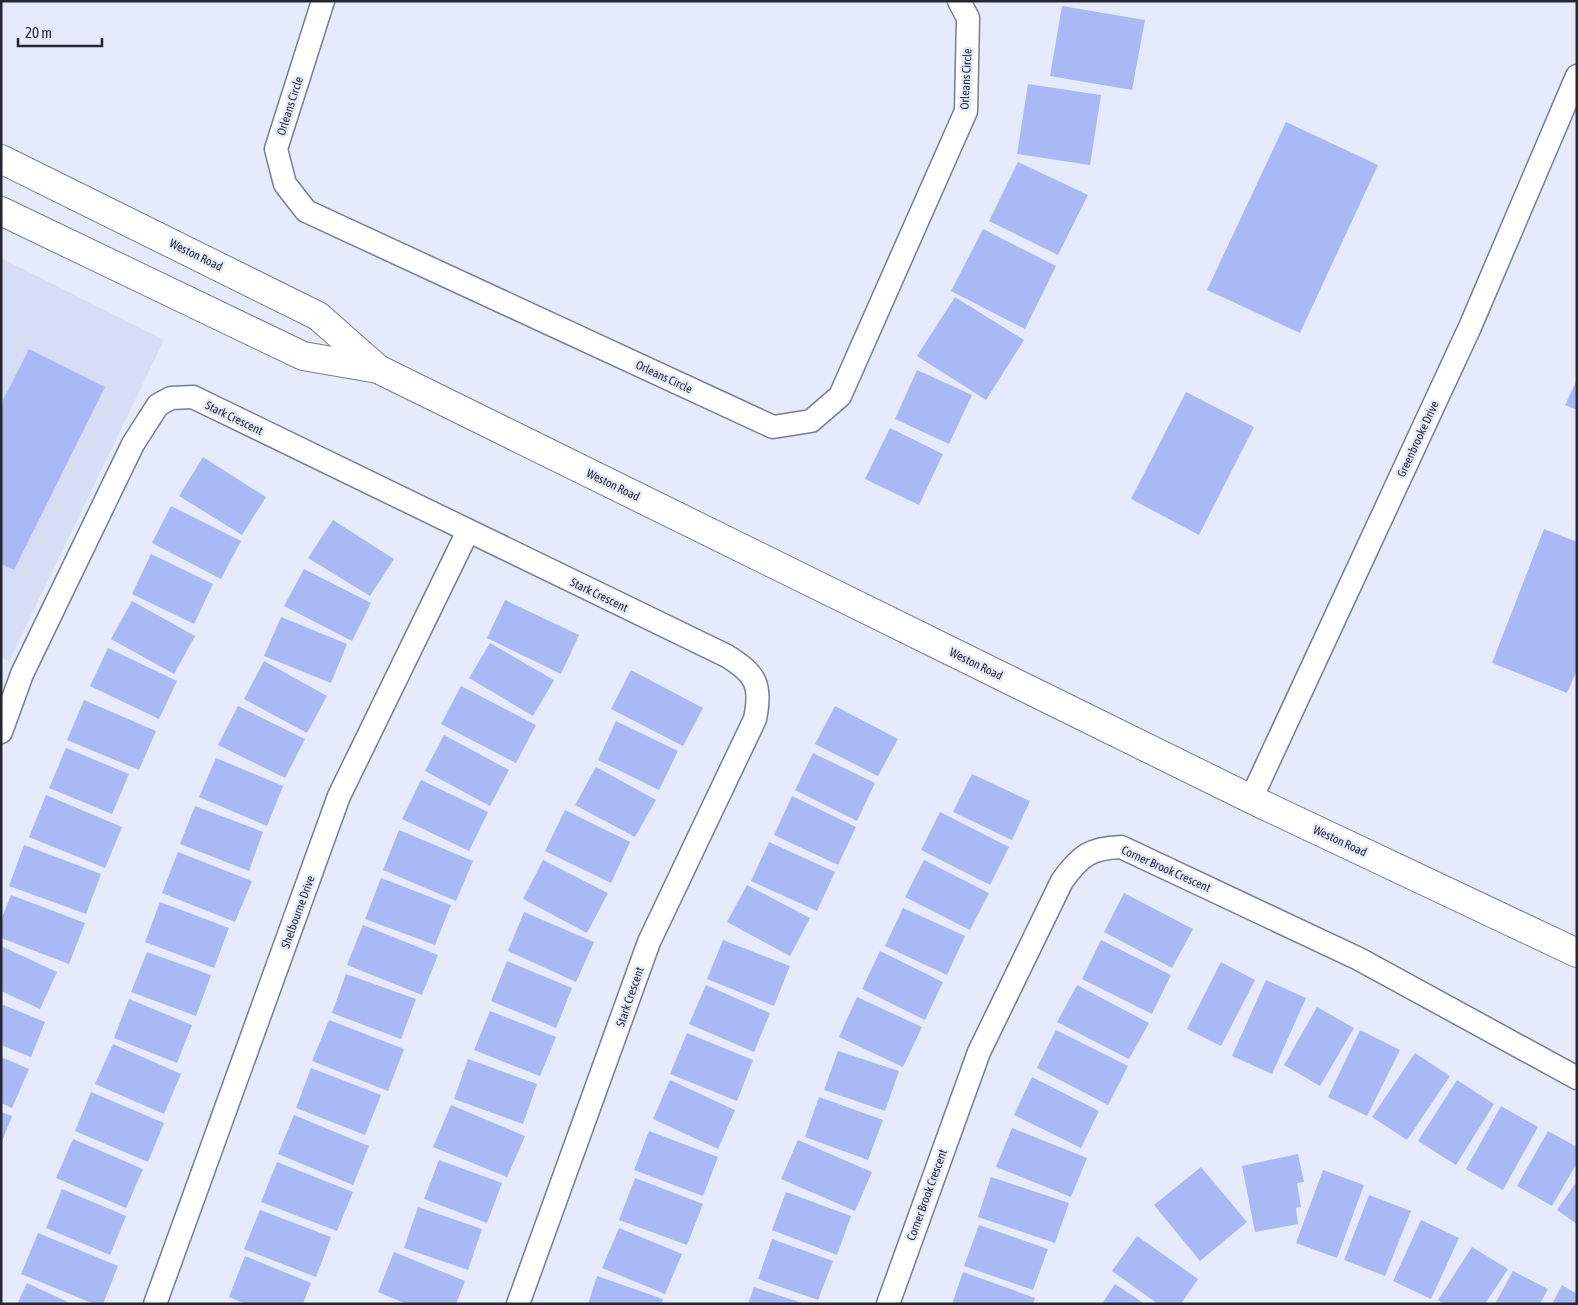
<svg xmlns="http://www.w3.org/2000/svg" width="1578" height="1305" font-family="'Asap Condensed',sans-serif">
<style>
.built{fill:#d7ddf4}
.building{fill:#a8b9f5}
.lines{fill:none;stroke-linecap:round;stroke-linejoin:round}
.minor-casing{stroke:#747c97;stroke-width:25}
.secondary-casing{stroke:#747c97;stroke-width:30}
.minor{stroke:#fff;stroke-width:22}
.secondary{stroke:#fff;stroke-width:28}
.labels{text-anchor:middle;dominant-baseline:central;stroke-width:5;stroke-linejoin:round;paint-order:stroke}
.street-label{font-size:12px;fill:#242732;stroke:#e5ebfd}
</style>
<rect width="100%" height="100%" fill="#e5ebfd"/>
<!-- built -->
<polygon class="built" points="1,258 164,340 9,661 1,657"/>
<!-- building -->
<g class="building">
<polygon points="1062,6 1145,20 1132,90 1050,76"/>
<polygon points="1028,84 1101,95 1090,165 1017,154"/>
<polygon points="1286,122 1378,165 1300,333 1207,290"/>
<polygon points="1018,162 1088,195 1058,255 989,221"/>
<polygon points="983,229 1056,266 1025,329 951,291"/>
<polygon points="955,297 1024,340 986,400 917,356"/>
<polygon points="29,349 105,387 14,570 1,564 1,404"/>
<polygon points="917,370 972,395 949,444 895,419"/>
<polygon points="1577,380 1577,410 1565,405"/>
<polygon points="1186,392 1254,427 1199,535 1131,499"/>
<polygon points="890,428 943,454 919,505 865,479"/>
<polygon points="203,457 266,497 242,535 179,496"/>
<polygon points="171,506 241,541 221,579 152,543"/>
<polygon points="333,520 394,559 370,596 308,558"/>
<polygon points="1544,529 1577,542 1577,670 1567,693 1492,663"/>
<polygon points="151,554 213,584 194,624 132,594"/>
<polygon points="304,569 371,603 352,641 284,606"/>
<polygon points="505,600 579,635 561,674 487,638"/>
<polygon points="132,601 195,636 174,674 111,639"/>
<polygon points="281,617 347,644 331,683 264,656"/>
<polygon points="490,643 554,680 533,716 469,678"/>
<polygon points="108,648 177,681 159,719 90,686"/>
<polygon points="264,661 327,696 307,733 244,699"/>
<polygon points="631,670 703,708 683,746 611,709"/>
<polygon points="461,686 536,725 516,763 441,724"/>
<polygon points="84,700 156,731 139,770 67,740"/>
<polygon points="238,706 305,739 285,778 218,745"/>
<polygon points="835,706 898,739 878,776 815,744"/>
<polygon points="616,721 678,751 659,790 598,760"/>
<polygon points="444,735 509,770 490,806 425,771"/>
<polygon points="66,748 129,774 112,814 49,788"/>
<polygon points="813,753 875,783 857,821 795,790"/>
<polygon points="216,758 283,786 267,826 199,797"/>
<polygon points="596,767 656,800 635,837 575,805"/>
<polygon points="972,774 1030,801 1012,840 953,812"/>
<polygon points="421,780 488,812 469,851 402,819"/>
<polygon points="46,795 122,827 105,868 29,837"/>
<polygon points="792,796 856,827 838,865 774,835"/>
<polygon points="195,806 263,832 249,871 180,844"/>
<polygon points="565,810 630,842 611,883 545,851"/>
<polygon points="940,812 1009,847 990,885 921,850"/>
<polygon points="399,830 473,861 456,901 383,870"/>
<polygon points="769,842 835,872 817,911 751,881"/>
<polygon points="24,845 101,874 86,914 9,886"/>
<polygon points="178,852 252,881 235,922 162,893"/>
<polygon points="543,860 608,893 587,933 523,899"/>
<polygon points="924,860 989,893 970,930 905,897"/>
<polygon points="381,878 451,905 435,945 365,919"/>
<polygon points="747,885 810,918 790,956 727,922"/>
<polygon points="1124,893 1193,929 1172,968 1104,932"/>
<polygon points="11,895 85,923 69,964 1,938 1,920"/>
<polygon points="160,902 229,928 214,968 145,942"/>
<polygon points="903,908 965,936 947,975 885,946"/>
<polygon points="524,912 594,942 576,982 508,951"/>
<polygon points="363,925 438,955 422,995 347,965"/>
<polygon points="723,940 790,966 774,1006 707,979"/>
<polygon points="1101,940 1171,975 1152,1014 1082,979"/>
<polygon points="1,946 57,972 40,1009 1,991"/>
<polygon points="880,951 943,982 925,1020 862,989"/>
<polygon points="147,952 211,975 196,1016 131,992"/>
<polygon points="507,961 572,988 556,1028 491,1001"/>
<polygon points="1221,962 1255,980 1221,1046 1187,1029"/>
<polygon points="346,974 416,999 401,1039 332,1013"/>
<polygon points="1266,980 1306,998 1272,1074 1232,1056"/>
<polygon points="706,985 770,1013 754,1052 689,1024"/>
<polygon points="1077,985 1149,1023 1129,1059 1057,1022"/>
<polygon points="857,997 922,1027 903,1067 839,1037"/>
<polygon points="129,999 192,1025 177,1063 114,1038"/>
<polygon points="1,1004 45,1022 31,1057 1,1045"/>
<polygon points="1317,1007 1354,1028 1320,1086 1284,1065"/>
<polygon points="490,1011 556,1037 540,1076 474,1050"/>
<polygon points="329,1020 404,1049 388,1091 312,1061"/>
<polygon points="1056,1030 1128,1066 1108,1105 1037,1068"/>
<polygon points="1360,1030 1400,1050 1367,1116 1328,1097"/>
<polygon points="687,1033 753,1060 737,1101 670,1074"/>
<polygon points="113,1044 181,1074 164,1114 95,1084"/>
<polygon points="838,1051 899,1071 885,1111 824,1090"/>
<polygon points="1415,1053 1450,1076 1407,1140 1372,1117"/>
<polygon points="1,1057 29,1069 12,1108 1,1103"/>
<polygon points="468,1059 537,1084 523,1124 454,1099"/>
<polygon points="311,1068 381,1095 365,1135 296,1108"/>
<polygon points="1032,1077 1099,1111 1081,1148 1014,1115"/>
<polygon points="670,1080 735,1110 718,1149 653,1119"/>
<polygon points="1457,1080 1494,1104 1456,1165 1418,1141"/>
<polygon points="91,1092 164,1123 148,1162 75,1131"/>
<polygon points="819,1097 883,1120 868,1160 805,1137"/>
<polygon points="451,1105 525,1136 507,1177 433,1147"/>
<polygon points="1501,1106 1538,1127 1503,1190 1466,1169"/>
<polygon points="1,1112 12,1116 1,1144"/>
<polygon points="294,1115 369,1146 353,1185 278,1154"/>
<polygon points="1012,1128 1087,1158 1071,1197 996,1167"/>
<polygon points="649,1131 718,1157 703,1196 634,1170"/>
<polygon points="1548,1131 1577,1147 1577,1163 1552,1206 1517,1186"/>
<polygon points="73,1139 143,1169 126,1208 56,1178"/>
<polygon points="798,1140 872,1172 855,1211 781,1179"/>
<polygon points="1298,1154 1304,1182 1297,1183 1301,1207 1296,1208 1298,1224 1255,1232 1242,1166"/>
<polygon points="439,1160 502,1183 487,1223 424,1199"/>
<polygon points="277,1162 353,1192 337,1231 261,1202"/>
<polygon points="1201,1167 1247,1222 1200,1261 1154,1205"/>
<polygon points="1323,1170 1364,1185 1337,1258 1296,1243"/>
<polygon points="991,1177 1069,1203 1055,1243 978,1217"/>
<polygon points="635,1178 703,1204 687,1245 619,1220"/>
<polygon points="1577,1181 1577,1224 1557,1210"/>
<polygon points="62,1189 126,1216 110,1255 46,1228"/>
<polygon points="786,1192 851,1216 837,1255 772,1230"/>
<polygon points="1369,1195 1411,1211 1385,1276 1344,1260"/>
<polygon points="418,1207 482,1229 468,1270 404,1248"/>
<polygon points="260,1210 331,1237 316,1277 244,1249"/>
<polygon points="1421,1220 1459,1238 1431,1299 1393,1281"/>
<polygon points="979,1225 1048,1249 1033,1290 964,1266"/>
<polygon points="619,1228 682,1254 665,1294 602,1268"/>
<polygon points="38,1233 118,1266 103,1304 94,1304 21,1274"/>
<polygon points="1137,1236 1198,1279 1181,1304 1158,1304 1112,1271"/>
<polygon points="772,1239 833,1261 818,1300 758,1279"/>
<polygon points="1472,1247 1508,1269 1485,1304 1443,1304 1438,1300"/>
<polygon points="394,1252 465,1281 456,1304 406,1304 378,1292"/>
<polygon points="245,1256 311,1283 303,1304 245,1304 229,1297"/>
<polygon points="1513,1271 1548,1289 1540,1304 1495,1304"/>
<polygon points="963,1272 1035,1298 1033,1304 952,1304"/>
<polygon points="597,1276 663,1299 661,1304 588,1304"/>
<polygon points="27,1283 72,1304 17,1304"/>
<polygon points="1115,1284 1145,1304 1102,1304"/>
<polygon points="1562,1285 1577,1294 1577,1304 1552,1304"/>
<polygon points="754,1287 802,1303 802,1304 748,1304"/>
</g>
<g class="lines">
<defs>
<g id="minor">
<polyline points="323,1 276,149 285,184 306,211 773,427 811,421 840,396 966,111 968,18 959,1"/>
<path d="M 1,732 L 22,674 L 133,444 L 158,405 L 171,398 L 193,397 L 727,656 C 756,674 762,685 755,719 L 649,942 L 518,1304"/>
<polyline points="1251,799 1470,327 1577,76"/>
<polyline points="155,1304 339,796 468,531"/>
<path d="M 888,1304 L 979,1052 L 1062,881 C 1080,856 1090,848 1121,847 L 1359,959 L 1577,1078"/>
</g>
<g id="secondary">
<polyline points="1,159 318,316 378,369"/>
<polyline points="1,211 303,356 378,369 1251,799 1577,953"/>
</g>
</defs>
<!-- minor casing -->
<use href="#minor" class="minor-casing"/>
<!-- secondary casing -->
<use href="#secondary" class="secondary-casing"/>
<!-- minor -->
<use href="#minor" class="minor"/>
<!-- secondary -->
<use href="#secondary" class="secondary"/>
</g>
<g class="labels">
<!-- street labels -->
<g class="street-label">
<text transform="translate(966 79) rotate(-87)">Orleans Circle</text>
<text transform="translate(290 106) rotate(-72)">Orleans Circle</text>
<text transform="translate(196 255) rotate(26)">Weston Road</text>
<text transform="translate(664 377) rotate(25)">Orleans Circle</text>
<text transform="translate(234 418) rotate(26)">Stark Crescent</text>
<text transform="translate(1418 439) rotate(-65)">Greenbrooke Drive</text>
<text transform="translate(613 485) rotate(26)">Weston Road</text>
<text transform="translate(599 595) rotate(26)">Stark Crescent</text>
<text transform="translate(976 664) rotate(26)">Weston Road</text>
<text transform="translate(1340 841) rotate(25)">Weston Road</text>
<text transform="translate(1166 869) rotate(24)">Corner Brook Crescent</text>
<text transform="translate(298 912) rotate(-70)">Shelbourne Drive</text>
<text transform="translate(630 997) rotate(-71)">Stark Crescent</text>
<text transform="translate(927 1195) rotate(-70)">Corner Brook Crescent</text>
</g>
</g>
<!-- border -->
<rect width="1578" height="1305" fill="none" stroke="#242732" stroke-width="5"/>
<!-- scale -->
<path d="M18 38v8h84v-8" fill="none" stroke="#242732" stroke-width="2.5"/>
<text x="25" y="38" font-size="15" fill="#242732" stroke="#e5ebfd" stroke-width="4" paint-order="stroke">20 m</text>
</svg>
